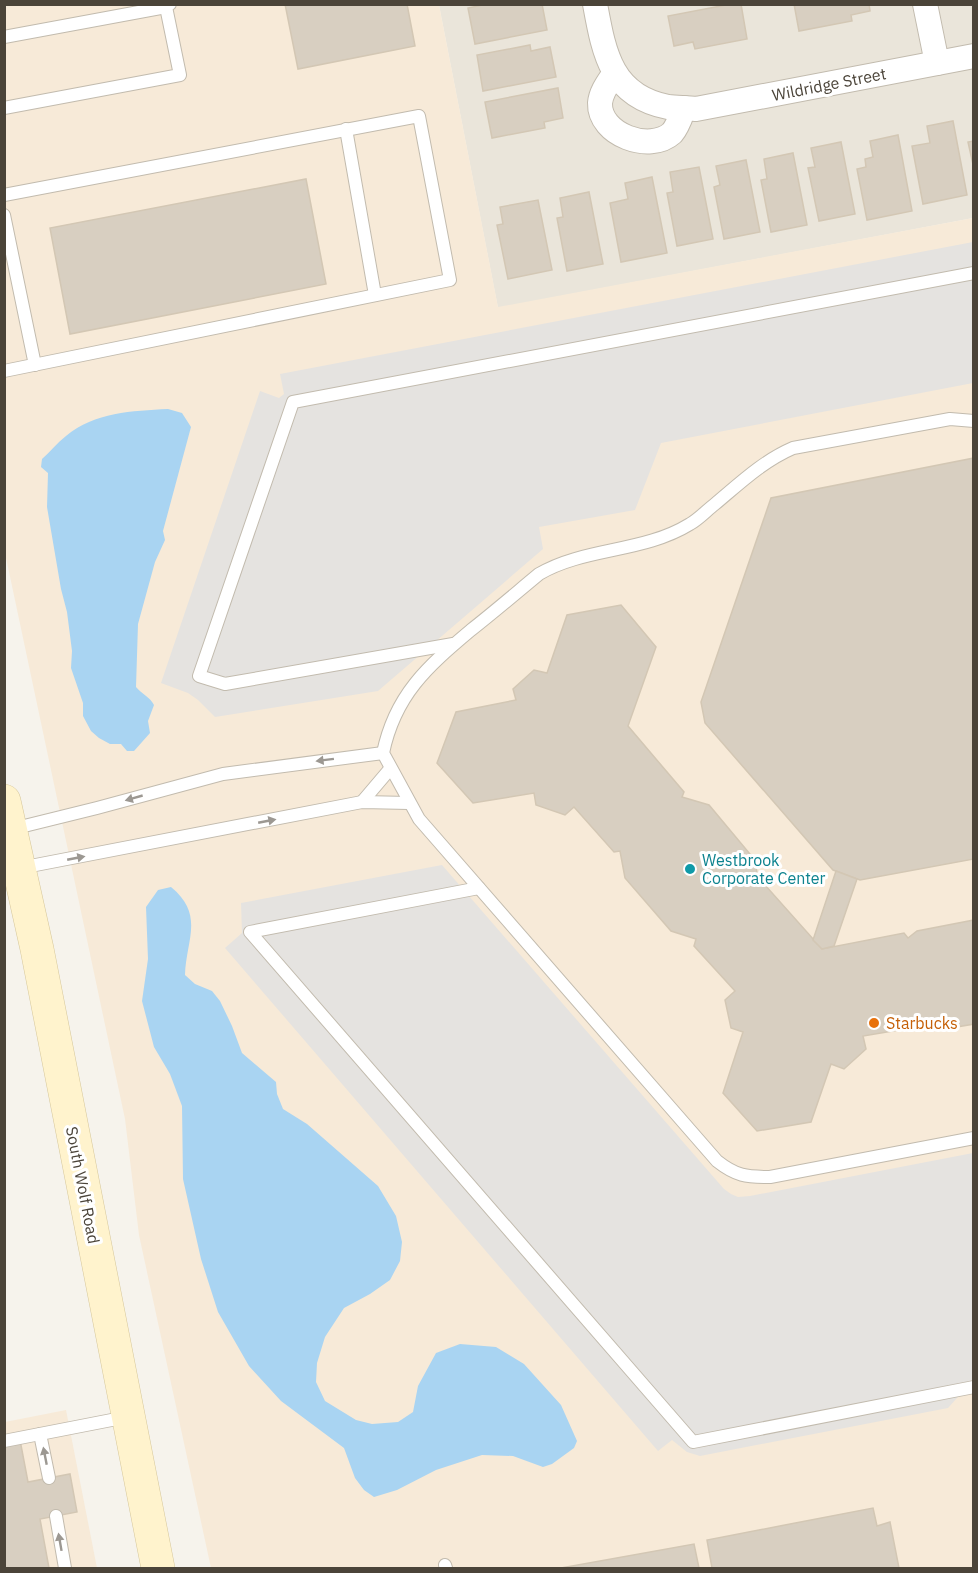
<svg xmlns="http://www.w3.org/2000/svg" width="978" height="1573" font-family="'IBM Plex Sans',sans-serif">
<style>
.residential{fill:#eae5da}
.commercial{fill:#f7ead8}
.parking{fill:#e5e3e0}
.water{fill:#a9d4f2}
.building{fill:#d8cfc1;stroke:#d3c7b4;stroke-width:1.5}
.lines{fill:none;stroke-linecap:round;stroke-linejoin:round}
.service-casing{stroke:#c2bbae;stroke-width:14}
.minor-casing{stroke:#c2bbae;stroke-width:26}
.secondary-casing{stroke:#d6c79b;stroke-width:34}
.service{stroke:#fff;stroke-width:12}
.minor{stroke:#fff;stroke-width:24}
.secondary{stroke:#fff3cd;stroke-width:33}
.oneway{fill:#9c9892}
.culture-dot{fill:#0f9aa8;stroke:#fff;stroke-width:2}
.food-dot{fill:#e8710a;stroke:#fff;stroke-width:2}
.labels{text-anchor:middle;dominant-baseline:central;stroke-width:6;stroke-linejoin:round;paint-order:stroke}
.street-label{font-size:16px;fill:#4b4439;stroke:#fff}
.culture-label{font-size:16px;fill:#0d838f;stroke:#fff;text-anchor:start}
.food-label{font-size:16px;fill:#c56008;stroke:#fff;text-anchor:start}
</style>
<rect width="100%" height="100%" fill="#f6f3ec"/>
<!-- residential -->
<polygon class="residential" points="439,5 973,5 973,218 498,308"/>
<!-- commercial -->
<g class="commercial">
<polygon points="4,5 439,5 498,307 973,218 973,1568 211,1568 139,1235 125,1119 5,553"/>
<polygon points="66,1410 97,1568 5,1568 5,1422"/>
</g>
<!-- parking -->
<g class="parking">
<polygon points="973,242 973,383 661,443 635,510 539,527 543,549 378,691 215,717 198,700 188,693 161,683 260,391 279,398 284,394 280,374"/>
<polygon points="442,865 724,1189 731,1194 738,1197 750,1196 973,1153 974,1379 948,1408 700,1456 687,1452 672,1440 658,1451 225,948 242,933 241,903"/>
</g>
<!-- water -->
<g class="water">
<path d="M 168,409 L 182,413 L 191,427 L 163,531 L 165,540 L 155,562 L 138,624 L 136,687 C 142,694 150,697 154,705 L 148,721 L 150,733 L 134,751 L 127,751 L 121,744 L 110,744 L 99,738 L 91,731 L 83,716 L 83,703 L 71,668 L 72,651 L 67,612 L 61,589 L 47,507 L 48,473 L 41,467 L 42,459 C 50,452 57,443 66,436 C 95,412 132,411 168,409 Z"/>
<path d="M 171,887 C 205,915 186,940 185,975 L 195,984 L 212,991 L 220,1001 L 232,1026 L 242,1053 L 276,1082 L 277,1094 L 283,1109 L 307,1124 L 378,1186 L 396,1216 L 402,1242 L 400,1261 L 390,1280 L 370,1294 L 344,1308 L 325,1337 L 317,1363 L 316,1382 L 325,1401 L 356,1420 L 372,1424 L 398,1422 L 413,1412 L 418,1386 L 436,1353 L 460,1344 L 496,1347 L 524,1364 L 561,1405 L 577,1441 L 574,1448 L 552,1464 L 543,1467 L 513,1456 L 482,1455 L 436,1470 L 397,1490 L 374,1497 L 364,1490 L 355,1478 L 344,1448 L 281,1401 L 249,1366 L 218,1312 L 201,1259 L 183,1179 L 182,1106 L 170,1074 L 154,1047 L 142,1001 L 148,959 L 146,907 L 158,890 Z"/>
</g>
<!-- building -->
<g class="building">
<polygon points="285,4 407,4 415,46 298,69"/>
<polygon points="487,4 542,4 547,30 475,44 468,8"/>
<polygon points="731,4 741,4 747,39 695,49 693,42 674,46 668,16"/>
<polygon points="794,4 869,4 870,11 851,15 852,21 799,31"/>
<polygon points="530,45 531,51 550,47 556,77 483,91 477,55"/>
<polygon points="558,88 563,118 544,122 545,128 492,138 485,102"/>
<polygon points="953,121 967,195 923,204 912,146 930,143 927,126"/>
<polygon points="898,135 912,211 867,220 857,169 866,167 865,159 873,157 870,141"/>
<polygon points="974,141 974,169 968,142"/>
<polygon points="841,142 855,214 819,221 808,168 815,167 811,148"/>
<polygon points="793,153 807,225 771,232 761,180 767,179 764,159"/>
<polygon points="746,160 760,232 724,239 714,187 720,185 716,166"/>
<polygon points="699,167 713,239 677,246 667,193 673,192 670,172"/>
<polygon points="652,177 667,253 621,262 610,203 628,199 625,183"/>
<polygon points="306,179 326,284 70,334 50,228"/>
<polygon points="589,192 603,264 567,271 557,218 563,217 560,198"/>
<polygon points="538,200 552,270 508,279 497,225 503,224 500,207"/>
<polygon points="974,458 974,859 860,880 833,870 705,723 701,702 771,498"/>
<polygon points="621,605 656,647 628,726 684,792 682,797 709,805 755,860 759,886 765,885 822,949 904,933 908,938 917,931 974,920 974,1024 951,1028 925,1018 922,1026 863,1036 866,1049 844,1069 831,1064 811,1122 757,1131 723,1093 743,1032 731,1028 725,1000 735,991 694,946 696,939 671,931 625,878 620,851 614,852 574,807 565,815 536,805 534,793 473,803 437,763 456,712 516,700 513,689 534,670 547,673 567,615"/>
<polygon points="836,871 857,879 834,946 822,949 813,940"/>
<polygon points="20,1440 28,1482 70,1474 77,1512 40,1519 49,1568 4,1568 4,1443"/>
<polygon points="873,1508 877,1526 890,1522 899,1568 712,1568 707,1540"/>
<polygon points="694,1544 699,1568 561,1568"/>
</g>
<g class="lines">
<defs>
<g id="service">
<polyline points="4,37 166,7"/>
<polyline points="4,108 180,75 166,7 170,4"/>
<polyline points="346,129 375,295"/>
<polyline points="4,195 419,116 450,280 4,371"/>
<polyline points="4,215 35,365"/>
<path d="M 974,421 L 950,419 L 793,448 C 763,461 740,483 715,504 C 707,510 699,519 690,524 C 643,553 585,547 539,574 C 516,593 494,612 471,630 C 427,667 395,695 383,753 L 419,819 L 717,1161 C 736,1176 746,1177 770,1177 L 974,1138"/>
<polyline points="453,644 225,684 199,676 293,402 974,273"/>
<polyline points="362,802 390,769"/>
<polyline points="12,829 97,808 223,774 383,753"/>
<polyline points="20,868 362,802 409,803"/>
<polyline points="479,888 250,932 693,1442 974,1387"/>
<polyline points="40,1434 49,1478"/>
<polyline points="4,1441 127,1417"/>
<polyline points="56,1516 65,1568"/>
<polyline points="445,1565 446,1568"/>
</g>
<g id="minor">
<path d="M 595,4 C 604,53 611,96 668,107 C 677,108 687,108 696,109 L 974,56"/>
<polyline points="925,4 937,63"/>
<path d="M 614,74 C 608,83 601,92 600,103 C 599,135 650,153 672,133 C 678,126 681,116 684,108"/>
</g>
<polyline id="secondary" points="4,801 37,949 158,1568"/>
</defs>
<!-- service casing -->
<use href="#service" class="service-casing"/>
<!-- minor casing -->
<use href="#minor" class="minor-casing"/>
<!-- secondary casing -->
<use href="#secondary" class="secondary-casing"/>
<!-- service -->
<use href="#service" class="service"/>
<!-- minor -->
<use href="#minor" class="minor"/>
<!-- secondary -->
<use href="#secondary" class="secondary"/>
</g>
<!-- one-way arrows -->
<defs><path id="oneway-solid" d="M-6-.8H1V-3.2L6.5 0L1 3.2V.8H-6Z" transform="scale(1.5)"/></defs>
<g class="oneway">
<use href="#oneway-solid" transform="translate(325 760) rotate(173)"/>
<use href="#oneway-solid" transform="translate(134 798) rotate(164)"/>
<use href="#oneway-solid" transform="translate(267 821) rotate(-11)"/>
<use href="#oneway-solid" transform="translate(76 858) rotate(-11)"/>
<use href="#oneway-solid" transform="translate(45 1456) rotate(-101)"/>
<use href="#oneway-solid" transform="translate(60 1542) rotate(-100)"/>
</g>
<!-- markers -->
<circle class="culture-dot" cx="690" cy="869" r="6"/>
<circle class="food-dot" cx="874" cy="1023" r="6"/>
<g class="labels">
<!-- street labels -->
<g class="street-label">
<text transform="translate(829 84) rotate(-11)">Wildridge Street</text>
<text transform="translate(83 1185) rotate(79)">South Wolf Road</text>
</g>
<!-- culture labels -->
<g class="culture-label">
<text x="702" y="860">Westbrook<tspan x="702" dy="18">Corporate Center</tspan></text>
</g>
<!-- food labels -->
<g class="food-label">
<text x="886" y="1023">Starbucks</text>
</g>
</g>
<!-- border -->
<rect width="978" height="1573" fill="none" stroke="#4b4439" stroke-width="12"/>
</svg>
